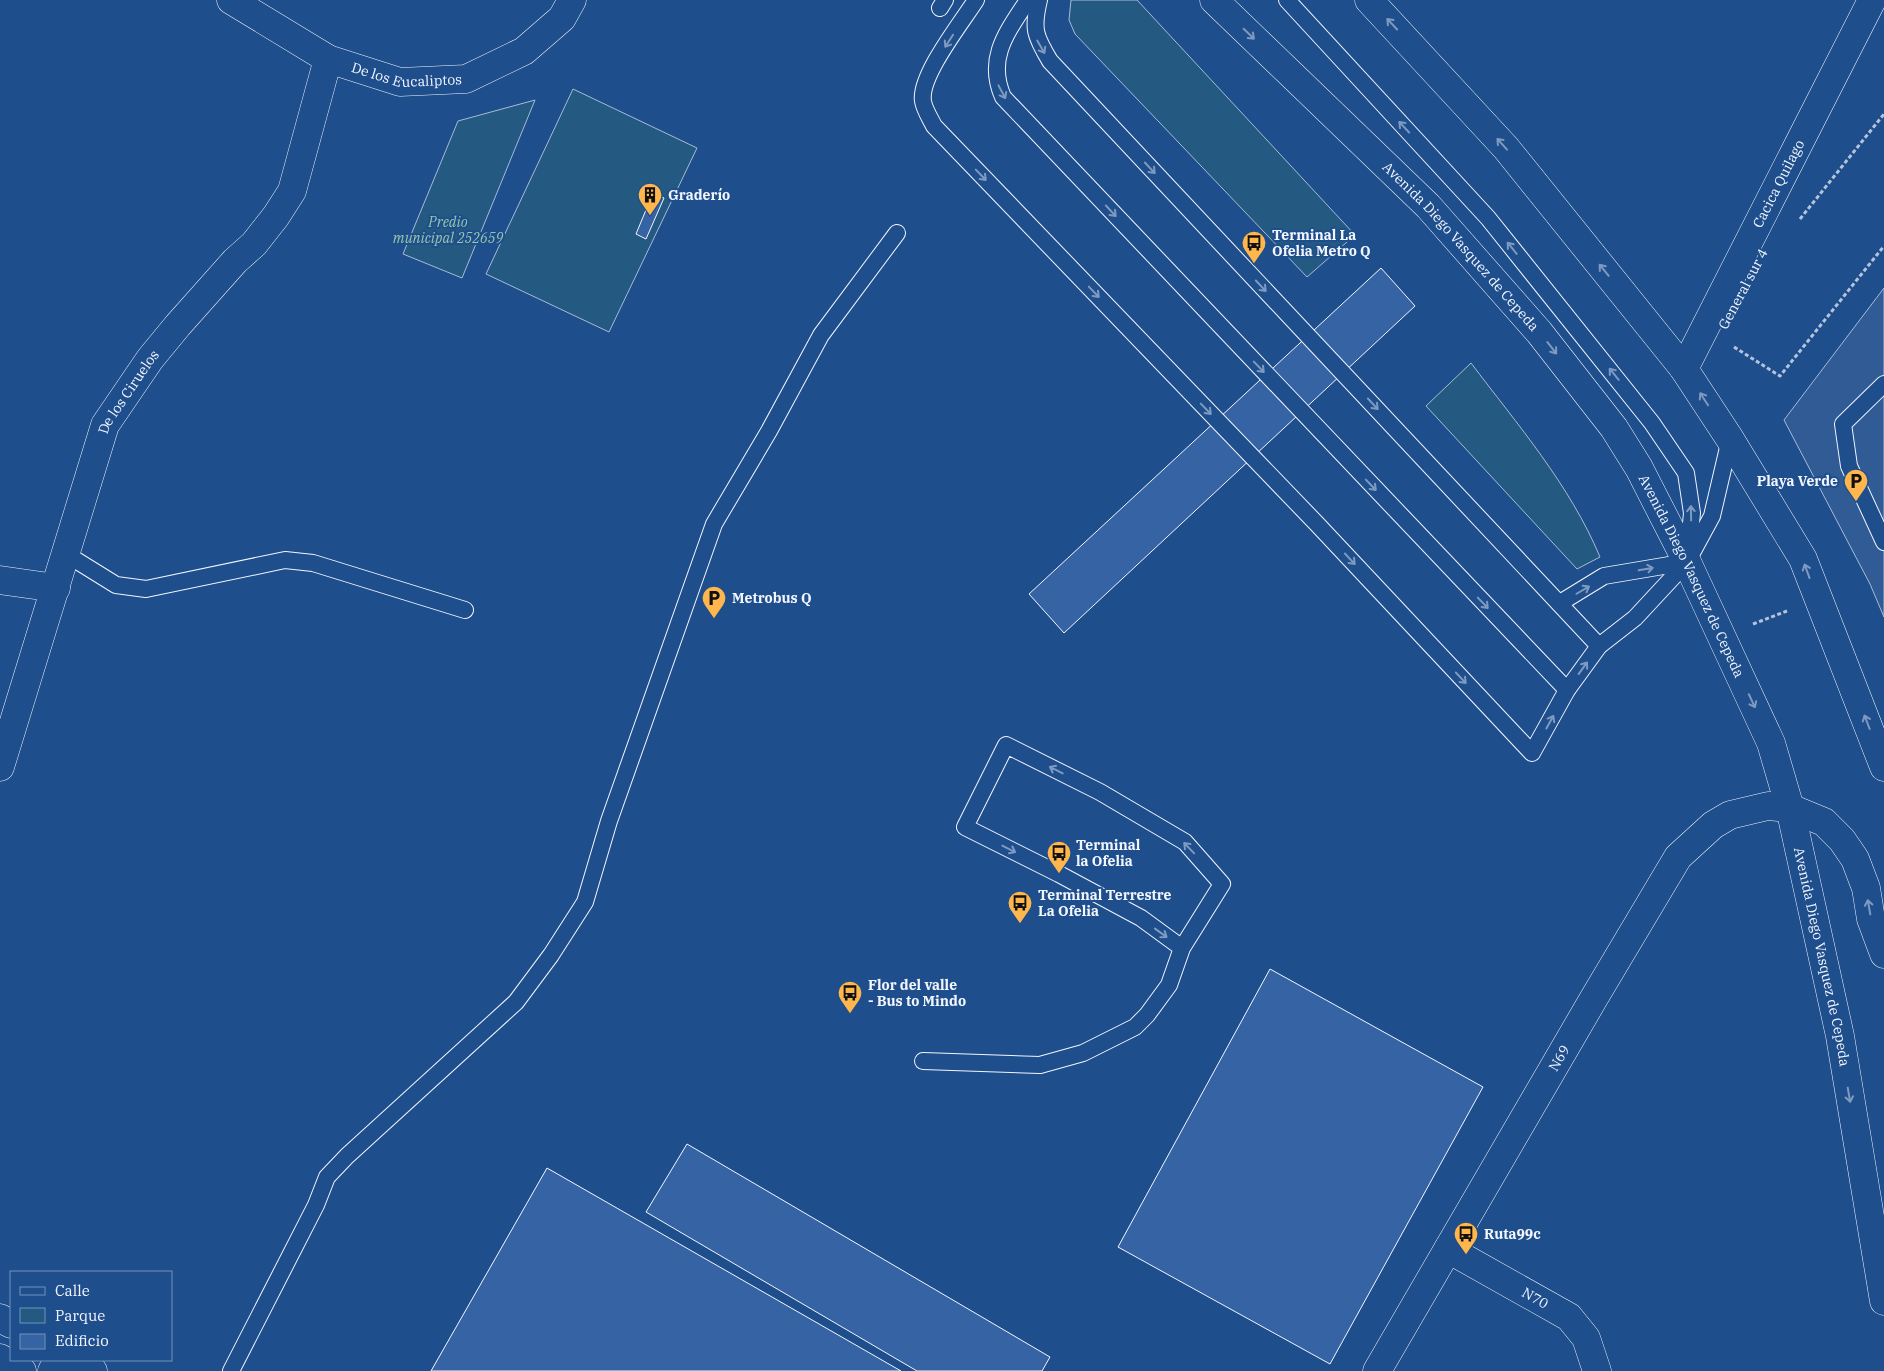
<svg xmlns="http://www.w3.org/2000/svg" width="1884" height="1371" font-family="'IBM Plex Serif',serif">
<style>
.green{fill:#245a82;stroke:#a8bbd7}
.parking{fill:#305b95;stroke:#a8bbd7}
.building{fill:#3563a3;stroke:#f2f6ff}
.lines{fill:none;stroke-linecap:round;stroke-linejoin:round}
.service-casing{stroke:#f2f6ff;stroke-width:18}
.minor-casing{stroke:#f2f6ff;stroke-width:29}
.tertiary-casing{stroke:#f2f6ff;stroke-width:29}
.primary-casing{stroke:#f2f6ff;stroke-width:29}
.path{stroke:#b3c4dc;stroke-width:3;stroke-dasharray:4 2.5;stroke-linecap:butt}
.service{stroke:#1f4e8c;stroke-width:16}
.minor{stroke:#1f4e8c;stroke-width:28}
.tertiary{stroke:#1f4e8c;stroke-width:28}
.primary{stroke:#1f4e8c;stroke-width:28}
.oneway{stroke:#7e9ac0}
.labels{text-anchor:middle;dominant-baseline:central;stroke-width:4;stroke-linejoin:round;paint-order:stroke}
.street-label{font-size:14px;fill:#f2f6ff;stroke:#1f4e8c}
.poi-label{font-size:14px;font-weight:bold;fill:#f2f6ff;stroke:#1f4e8c;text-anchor:start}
.park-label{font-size:14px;font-style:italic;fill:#97c8a6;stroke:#1f4e8c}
</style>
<rect width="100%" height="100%" fill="#1f4e8c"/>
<!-- green -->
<g class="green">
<polygon points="1071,0 1137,0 1355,235 1307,277 1075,34 1069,20"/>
<polygon points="573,89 697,148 609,332 486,274"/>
<polygon points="535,100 462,278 403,254 458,121"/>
<path d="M 1471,363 C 1517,424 1570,485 1600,557 L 1577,569 L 1426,406 Z"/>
</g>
<!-- parking -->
<polygon class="parking" points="1884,288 1884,617 1870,584 1784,420"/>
<!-- building -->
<g class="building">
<polygon points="653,193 664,198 646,239 636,234"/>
<polygon points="1381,268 1415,306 1064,633 1029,594"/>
<polygon points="1270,969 1483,1087 1330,1364 1118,1247"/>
<polygon points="687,1144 1050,1357 1042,1371 917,1371 646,1212"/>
<polygon points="547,1168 901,1371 431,1371"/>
</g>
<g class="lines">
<defs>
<g id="service">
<path d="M 976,0 C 962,22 919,76 923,101 C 924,109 930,118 934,126 L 1317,524 L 1532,753 L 1567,690 L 1599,646 L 1635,618 L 1687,562 L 1712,516 L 1730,439"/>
<path d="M 1028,0 C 1007,32 986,58 1003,97 L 1567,690"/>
<path d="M 1039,0 C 1032,29 1035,36 1050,61 L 1599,646"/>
<polyline points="1287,0 1488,218 1652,423 1686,473 1692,513 1688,554"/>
<polyline points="940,8 945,0"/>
<polyline points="1884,384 1843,424 1849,466 1884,542"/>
<polyline points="66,554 116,585 146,589 285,560 313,563 465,610"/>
<polyline points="1560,603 1604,576 1687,562"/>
<polyline points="923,1061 1040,1065 1083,1053 1135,1027 1147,1015 1169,985 1182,948 1222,884 1185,842 1100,792 1006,745 965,827 1059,874 1141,918 1182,948"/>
<polyline points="231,1371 316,1205 327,1177 347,1156 516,1002 551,955 585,902 609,821 714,524 769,431 821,335 897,233"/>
</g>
<g id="minor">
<path id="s1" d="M 1684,369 L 1872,0"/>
<polyline points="0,580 56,588"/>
<path id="s2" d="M 0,767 L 105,425 L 150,359 L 178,325 L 235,261 L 254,244 L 276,216 L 292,191 L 328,59"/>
<path id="s3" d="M 1448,1249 L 1569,1317 L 1586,1338 L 1597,1371"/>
<path id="s4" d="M 1377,1371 L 1594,998 L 1678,857 L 1713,825 L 1730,815 L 1768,806 L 1790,808"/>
</g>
<g id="tertiary">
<path id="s5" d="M 231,0 L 328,59 L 400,82 L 466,79 L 524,51 L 562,18 L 572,0"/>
<polyline points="0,1318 11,1324"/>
<polyline points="0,1358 22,1371"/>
<polyline points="74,1360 93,1371"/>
<polyline points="52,1371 58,1360"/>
</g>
<g id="primary">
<path id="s6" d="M 1214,0 L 1428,206 L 1539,332 L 1614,428 L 1639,468 L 1687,562 L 1771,743 L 1790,808 L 1840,1036 L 1884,1301"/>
<polyline points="1369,0 1506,148 1684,369 1730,439 1803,559 1884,767"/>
<polyline points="1790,808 1824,822 1842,840 1855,859 1866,888 1871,919 1884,954"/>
</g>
</defs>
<!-- service casing -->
<use href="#service" class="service-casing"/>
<!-- minor casing -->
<use href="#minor" class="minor-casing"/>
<!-- tertiary casing -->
<use href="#tertiary" class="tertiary-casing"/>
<!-- primary casing -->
<use href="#primary" class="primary-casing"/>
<!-- path -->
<g class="path">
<polyline points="1800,219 1884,114"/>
<polyline points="1734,347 1780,376 1884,246"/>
<polyline points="1753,624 1787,611"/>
</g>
<!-- service -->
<use href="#service" class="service"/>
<!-- minor -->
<use href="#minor" class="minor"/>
<!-- tertiary -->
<use href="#tertiary" class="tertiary"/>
<!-- primary -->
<use href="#primary" class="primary"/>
</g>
<!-- one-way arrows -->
<defs><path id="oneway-shaft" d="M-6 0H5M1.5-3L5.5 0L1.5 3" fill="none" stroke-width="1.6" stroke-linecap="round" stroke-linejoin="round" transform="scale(1.25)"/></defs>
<g class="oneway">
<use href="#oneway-shaft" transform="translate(1392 24) rotate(-133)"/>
<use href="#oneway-shaft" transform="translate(1249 34) rotate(44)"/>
<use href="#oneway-shaft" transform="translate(949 41) rotate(123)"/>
<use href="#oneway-shaft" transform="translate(1041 47) rotate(60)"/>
<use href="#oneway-shaft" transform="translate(1002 92) rotate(62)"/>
<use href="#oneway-shaft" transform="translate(1404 127) rotate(-133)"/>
<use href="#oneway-shaft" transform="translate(1502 144) rotate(-132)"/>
<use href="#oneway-shaft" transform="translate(1150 168) rotate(47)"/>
<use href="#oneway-shaft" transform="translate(981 175) rotate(46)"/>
<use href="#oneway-shaft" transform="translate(1111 211) rotate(47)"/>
<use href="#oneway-shaft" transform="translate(1512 248) rotate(-129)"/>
<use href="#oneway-shaft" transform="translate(1604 270) rotate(-129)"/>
<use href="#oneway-shaft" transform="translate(1261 286) rotate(47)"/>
<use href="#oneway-shaft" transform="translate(1094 292) rotate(46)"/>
<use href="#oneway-shaft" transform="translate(1552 348) rotate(52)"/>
<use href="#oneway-shaft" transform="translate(1259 367) rotate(46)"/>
<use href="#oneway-shaft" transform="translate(1614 374) rotate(-129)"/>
<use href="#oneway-shaft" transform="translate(1704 399) rotate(-123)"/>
<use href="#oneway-shaft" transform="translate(1373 404) rotate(47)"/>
<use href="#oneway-shaft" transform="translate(1206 409) rotate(46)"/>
<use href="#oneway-shaft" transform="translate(1371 485) rotate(46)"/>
<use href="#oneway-shaft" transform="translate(1691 513) rotate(-91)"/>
<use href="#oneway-shaft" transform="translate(1350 559) rotate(47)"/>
<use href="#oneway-shaft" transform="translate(1646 569) rotate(-10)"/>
<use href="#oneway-shaft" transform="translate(1807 571) rotate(-110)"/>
<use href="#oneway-shaft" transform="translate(1583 590) rotate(-30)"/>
<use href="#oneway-shaft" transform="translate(1483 603) rotate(46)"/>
<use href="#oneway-shaft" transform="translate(1583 668) rotate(-54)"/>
<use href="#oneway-shaft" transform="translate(1461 678) rotate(47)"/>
<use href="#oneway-shaft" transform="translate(1752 701) rotate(65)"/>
<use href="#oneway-shaft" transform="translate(1550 722) rotate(-61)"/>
<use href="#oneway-shaft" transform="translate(1867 722) rotate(-111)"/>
<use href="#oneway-shaft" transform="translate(1056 770) rotate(-153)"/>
<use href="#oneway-shaft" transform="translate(1189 848) rotate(-134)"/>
<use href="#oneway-shaft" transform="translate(1009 849) rotate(27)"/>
<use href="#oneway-shaft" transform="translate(1869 907) rotate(-100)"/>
<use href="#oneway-shaft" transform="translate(1161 933) rotate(36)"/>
<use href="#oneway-shaft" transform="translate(1849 1095) rotate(80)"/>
</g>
<!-- icons -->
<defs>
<symbol id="building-pin" viewBox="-11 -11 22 30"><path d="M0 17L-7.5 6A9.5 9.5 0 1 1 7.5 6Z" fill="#ffb74d" stroke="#1f4e8c"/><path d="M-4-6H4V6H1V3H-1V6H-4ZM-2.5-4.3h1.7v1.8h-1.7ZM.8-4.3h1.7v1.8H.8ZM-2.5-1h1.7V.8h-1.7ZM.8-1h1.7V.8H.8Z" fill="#111"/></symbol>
<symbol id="bus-pin" viewBox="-11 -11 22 30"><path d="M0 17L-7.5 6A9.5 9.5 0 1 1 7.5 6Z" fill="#ffb74d" stroke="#1f4e8c"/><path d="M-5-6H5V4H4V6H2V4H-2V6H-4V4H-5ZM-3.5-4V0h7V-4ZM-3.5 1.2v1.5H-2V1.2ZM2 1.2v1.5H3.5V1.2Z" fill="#111"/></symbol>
<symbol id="parking-pin" viewBox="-11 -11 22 30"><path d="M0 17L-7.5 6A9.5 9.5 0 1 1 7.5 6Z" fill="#ffb74d" stroke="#1f4e8c"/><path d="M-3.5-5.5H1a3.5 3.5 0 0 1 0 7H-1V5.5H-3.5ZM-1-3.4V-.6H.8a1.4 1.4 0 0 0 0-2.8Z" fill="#111"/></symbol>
</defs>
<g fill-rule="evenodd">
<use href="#building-pin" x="636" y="181" width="28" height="38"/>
<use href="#bus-pin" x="1240" y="229" width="28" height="38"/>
<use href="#parking-pin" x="1842" y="467" width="28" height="38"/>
<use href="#parking-pin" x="700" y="584" width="28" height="38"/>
<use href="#bus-pin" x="1045" y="839" width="28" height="38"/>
<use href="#bus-pin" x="1006" y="889" width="28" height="38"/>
<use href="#bus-pin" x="836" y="979" width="28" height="38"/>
<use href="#bus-pin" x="1452" y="1220" width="28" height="38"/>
</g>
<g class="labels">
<!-- street labels -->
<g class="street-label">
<text stroke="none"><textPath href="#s5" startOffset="195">De los Eucaliptos</textPath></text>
<text stroke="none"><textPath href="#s1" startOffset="208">Cacica Quilago</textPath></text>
<text stroke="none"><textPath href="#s6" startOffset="349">Avenida Diego Vasquez de Cepeda</textPath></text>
<text transform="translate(1743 289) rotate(-62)">General sur 4</text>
<text stroke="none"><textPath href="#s2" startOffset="398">De los Ciruelos</textPath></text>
<text stroke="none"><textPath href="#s6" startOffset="754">Avenida Diego Vasquez de Cepeda</textPath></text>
<text stroke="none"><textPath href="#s6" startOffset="1159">Avenida Diego Vasquez de Cepeda</textPath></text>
<text stroke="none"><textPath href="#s4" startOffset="362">N69</textPath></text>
<text stroke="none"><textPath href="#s3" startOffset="100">N70</textPath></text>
</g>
<!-- poi labels -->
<g class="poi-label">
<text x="668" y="195">Graderío</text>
<text x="1272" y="235">Terminal La<tspan x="1272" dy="16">Ofelia Metro Q</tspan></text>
<text x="1838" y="481" text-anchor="end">Playa Verde</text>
<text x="732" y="598">Metrobus Q</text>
<text x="1076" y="845">Terminal<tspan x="1076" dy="16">la Ofelia</tspan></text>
<text x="1038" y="895">Terminal Terrestre<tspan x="1038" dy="16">La Ofelia</tspan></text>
<text x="868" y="985">Flor del valle<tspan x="868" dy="16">- Bus to Mindo</tspan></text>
<text x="1484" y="1234">Ruta99c</text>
</g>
<!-- park labels -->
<g class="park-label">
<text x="448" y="222">Predio<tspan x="448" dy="16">municipal 252659</tspan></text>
</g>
</g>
<!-- legend -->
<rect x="10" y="1271" width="162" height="90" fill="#1f4e8c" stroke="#7391ba"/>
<rect x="20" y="1287" width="25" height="8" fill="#1f4e8c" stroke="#7391ba"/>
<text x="55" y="1296" font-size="15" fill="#f2f6ff">Calle</text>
<rect x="20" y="1308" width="25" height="15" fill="#245a82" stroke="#7391ba"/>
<text x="55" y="1321" font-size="15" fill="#f2f6ff">Parque</text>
<rect x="20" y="1334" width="25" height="15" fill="#3563a3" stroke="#7391ba"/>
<text x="55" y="1346" font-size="15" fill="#f2f6ff">Edificio</text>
</svg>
